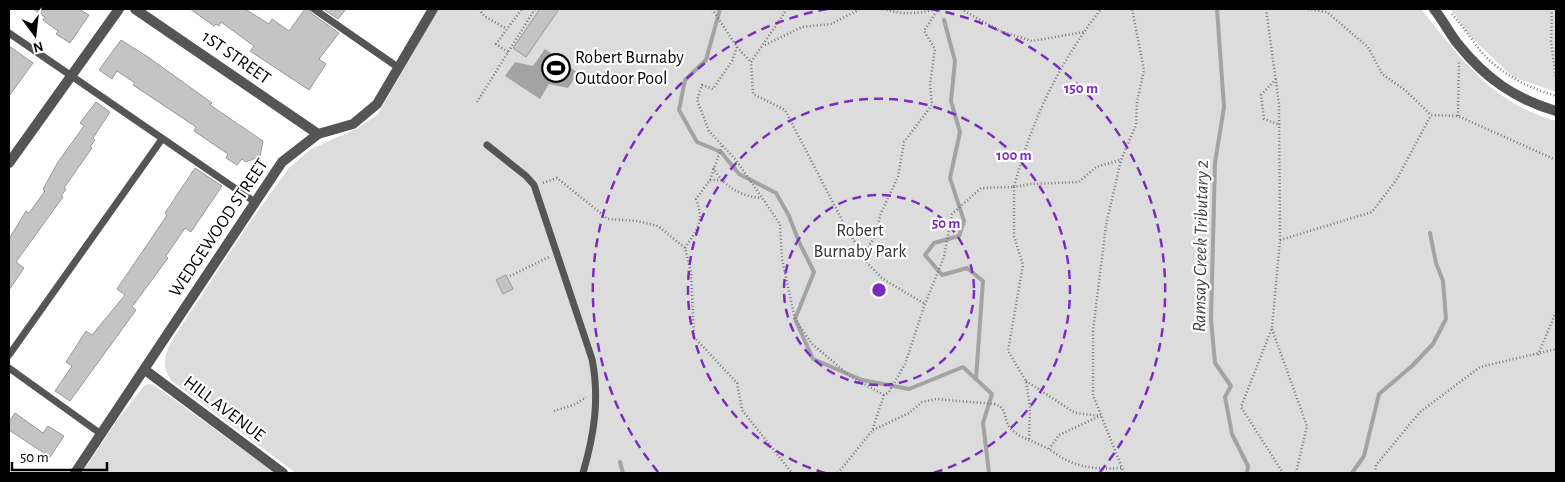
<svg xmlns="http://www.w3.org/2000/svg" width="1565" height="482" font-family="'Alegreya Sans',sans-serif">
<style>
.green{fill:#dcdcdc}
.water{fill:#a3a3a3}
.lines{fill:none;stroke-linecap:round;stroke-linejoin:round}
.stream{stroke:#a3a3a3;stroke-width:4}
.building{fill:#c4c4c4;stroke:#999}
.path{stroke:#777;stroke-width:2.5;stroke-dasharray:1 2.5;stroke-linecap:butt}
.service{stroke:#555;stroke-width:7}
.minor{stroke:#555;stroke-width:10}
.tertiary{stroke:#555;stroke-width:10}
.ring{fill:none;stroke:#7b2cbf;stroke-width:2.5;stroke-dasharray:9 6}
.labels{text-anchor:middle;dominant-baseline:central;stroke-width:4.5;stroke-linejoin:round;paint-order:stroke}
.street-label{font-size:18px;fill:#000;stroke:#fff}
.poi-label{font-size:18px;fill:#000;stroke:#fff;text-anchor:start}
.park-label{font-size:18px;fill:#333;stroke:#fff}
.water-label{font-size:19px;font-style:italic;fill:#444;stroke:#fff}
.centre{fill:#7b2cbf;stroke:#fff;stroke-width:2.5}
.ring-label{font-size:15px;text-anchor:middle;font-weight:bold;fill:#7b2cbf;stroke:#fff;stroke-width:4.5;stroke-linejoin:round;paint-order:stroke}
</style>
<rect width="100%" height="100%" fill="#fff"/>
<!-- green -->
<g class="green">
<path d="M 438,9 L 1421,9 C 1461,58 1491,103 1556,121 L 1556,473 L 296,473 L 172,381 C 160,366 165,353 174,337 L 250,222 L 289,168 L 311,149 L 358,128 L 378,114 Z"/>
<polygon points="1451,9 1556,9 1556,92 1513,77 1470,36"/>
<polygon points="149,384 154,385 275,473 82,473 118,419 144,386"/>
</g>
<!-- water -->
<polygon class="water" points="545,49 578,73 568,88 549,84 540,99 505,76 515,62 533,66"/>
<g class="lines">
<!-- stream -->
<g class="stream">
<polyline points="720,9 706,60 685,80 679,110 697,142 721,152 739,174 776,193 789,216 799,242 814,272 795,319 813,359 862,380 909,389 963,367 992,394 983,423 989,473"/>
<polyline points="1217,9 1224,107 1215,163 1211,319 1215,363 1231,386 1225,397 1232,434 1248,466 1247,473"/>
<polyline points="944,20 955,61 951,101 960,132 950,178 964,221 959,236 934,243 925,255 942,275 967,268 983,281 976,379"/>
<polyline points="620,462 623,473"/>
<polyline points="1352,473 1364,456 1379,394 1412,366 1433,344 1446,319 1443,281 1436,263 1430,233"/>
</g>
</g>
<!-- building -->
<g class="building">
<polygon points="33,9 79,9 89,15 70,43 56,34 58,31 43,20 45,17"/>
<polygon points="190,9 245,9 269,24 272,19 289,31 305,9 309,9 311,13 339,33 319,59 326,64 309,90 250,51 254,46 221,22 219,26 216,24 214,26"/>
<polygon points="323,9 346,9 338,19"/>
<polygon points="540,9 559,9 526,57 513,48"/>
<polygon points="121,40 148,57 212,103 210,105 263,141 260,156 246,162 242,159 237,165 226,158 228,154 194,131 196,127 133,85 135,83 117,71 112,79 99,70"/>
<polygon points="9,46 33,63 9,96"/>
<polygon points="96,102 110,112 93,138 95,140 90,147 92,148 64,188 66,189 61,196 63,197 16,262 24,268 9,290 9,239 26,211 29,213 45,191 43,189 58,162 84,126 80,123"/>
<polygon points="195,168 222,186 191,232 185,228 166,256 168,258 132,307 136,310 70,401 55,391 72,366 66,362 86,331 92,335 125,295 117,289 151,239 167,215 165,213"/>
<polygon points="506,275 513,289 503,294 496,280"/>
<polygon points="15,413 43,433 48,426 64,436 50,457 9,430 9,422"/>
</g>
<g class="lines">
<!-- path -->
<g class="path">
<polyline points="479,9 484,16 507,29"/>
<polyline points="712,9 737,47 751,62"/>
<polyline points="787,9 751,62 753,94 785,110 843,222 867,263 883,279 925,304"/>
<path d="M 883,9 C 903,15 918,14 937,9"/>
<polyline points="961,9 1000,31 1032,41 1084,32"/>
<polyline points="1266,9 1279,104 1280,240 1272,328 1241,407 1283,473"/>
<polyline points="1308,9 1327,12 1368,47 1382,74 1405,90 1431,115 1458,116 1556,160"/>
<polyline points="1552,9 1551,41 1556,79"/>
<path d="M 1452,14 C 1465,28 1475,46 1488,59 C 1507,77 1532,89 1556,96"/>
<polyline points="765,45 802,27 831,24 860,9"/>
<polyline points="737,47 732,61 713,89 702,85 697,100 709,131 736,160 780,224 782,259 795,319 812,344 850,376 884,395"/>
<polyline points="508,52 496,44 522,9"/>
<polyline points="1276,79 1261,95 1264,119 1280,125"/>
<polyline points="477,102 535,9"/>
<polyline points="1458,116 1459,62"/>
<polyline points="1556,133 1556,140"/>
<path d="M 713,168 C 725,187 738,195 760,198"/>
<polyline points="710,180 722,146"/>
<polyline points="543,183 557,178 608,219 637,221 658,226 685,248 691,272 694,337 737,383 742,410 792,473"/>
<polyline points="1280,240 1372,212 1397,179 1431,115"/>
<path d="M 685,248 C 697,229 705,222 696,199 L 710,180 L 721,180"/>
<polyline points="862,256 874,238 881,213 898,177 904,142 932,105 930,84 935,49 924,31 938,9"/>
<polyline points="510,276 549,257"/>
<polyline points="1272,329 1307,426 1296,473"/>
<polyline points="1538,355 1556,312"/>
<polyline points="1026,381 1075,413 1101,416"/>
<polyline points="554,411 576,404 586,397"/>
<path d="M 873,430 L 909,413 L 922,402 L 936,399 L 994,404 C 1009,407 1002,421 1012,430 C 1021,438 1032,441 1043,446 C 1053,451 1062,459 1073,463 C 1089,469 1106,469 1123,468"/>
<polyline points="1029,439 1030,407 1026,381 1008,351 1023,265 1014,236 1014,187 1031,184 1079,182 1096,167 1120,160"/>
<polyline points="1049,449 1059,435 1100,416"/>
<path d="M 838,473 L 872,431 L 884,395 L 889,392 L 905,364 L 925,304 L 944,257 L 952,214 L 981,188 L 1014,187 C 1032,119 1058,65 1101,9"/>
<polyline points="1124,473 1093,395 1093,331 1106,225 1121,160 1136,125 1137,102 1144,70 1132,9"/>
<polyline points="1375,473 1376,465 1420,412 1480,367 1556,349"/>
</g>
<!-- service -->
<g class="service">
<polyline points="314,9 399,68"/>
<polyline points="9,33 255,202"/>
<path d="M 487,145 L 526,176 L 534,185 L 592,359 C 600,399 594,435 583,473"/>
<polyline points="9,355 162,139"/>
<polyline points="9,368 101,434"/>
</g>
<!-- minor -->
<g class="minor">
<polyline points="135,9 318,134"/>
<polyline points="9,163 119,9"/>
<polyline points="145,370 283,473"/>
<polyline points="75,473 282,162 318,134 353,124 377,104 433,9"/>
</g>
<!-- tertiary -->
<path class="tertiary" d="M 1434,9 C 1443,20 1449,33 1458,44 C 1485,78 1515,99 1556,111"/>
</g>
<!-- distance rings -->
<g class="ring">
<circle cx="879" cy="290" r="95"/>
<path d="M825 473A191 191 0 1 1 933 473"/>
<path d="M658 472A286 286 0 0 1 827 9M931 9A286 286 0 0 1 1100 472"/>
</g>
<!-- icons -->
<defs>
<symbol id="stadium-ring" viewBox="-11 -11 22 22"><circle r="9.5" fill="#fff" stroke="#000" stroke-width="1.5"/><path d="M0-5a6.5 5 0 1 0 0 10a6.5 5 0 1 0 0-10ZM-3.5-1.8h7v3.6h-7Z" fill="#000"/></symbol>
</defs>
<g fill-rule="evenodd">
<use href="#stadium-ring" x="540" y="52" width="32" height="32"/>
</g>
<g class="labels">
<!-- street labels -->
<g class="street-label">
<text transform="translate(236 58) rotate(35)">1ST STREET</text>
<text transform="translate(219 228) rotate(-56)">WEDGEWOOD STREET</text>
<text transform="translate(224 409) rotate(37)">HILL AVENUE</text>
</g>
<!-- poi labels -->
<g class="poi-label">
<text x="575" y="58">Robert Burnaby<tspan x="575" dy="21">Outdoor Pool</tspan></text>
</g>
<!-- park labels -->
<g class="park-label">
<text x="860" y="231">Robert<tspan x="860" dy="21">Burnaby Park</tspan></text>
</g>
<!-- water labels -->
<g class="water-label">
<text transform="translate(1201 246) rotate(-89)">Ramsay Creek Tributary 2</text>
</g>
</g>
<circle cx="879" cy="290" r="8" class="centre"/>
<g class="ring-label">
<text x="1081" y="93">150 m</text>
<text x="1014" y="160">100 m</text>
<text x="946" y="228">50 m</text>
</g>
<!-- border -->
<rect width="1565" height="482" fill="none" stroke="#000000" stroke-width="20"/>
<!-- north arrow -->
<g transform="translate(35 35) rotate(165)" stroke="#ffffff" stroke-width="4" paint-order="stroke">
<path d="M0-4L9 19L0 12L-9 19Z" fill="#000000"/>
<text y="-8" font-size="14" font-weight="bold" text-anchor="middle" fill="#000000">N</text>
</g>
<!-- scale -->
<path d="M12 462v8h95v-8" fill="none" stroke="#000000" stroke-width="2.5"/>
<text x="20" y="462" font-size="15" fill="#000000" stroke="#ffffff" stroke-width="4" paint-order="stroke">50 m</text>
</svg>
